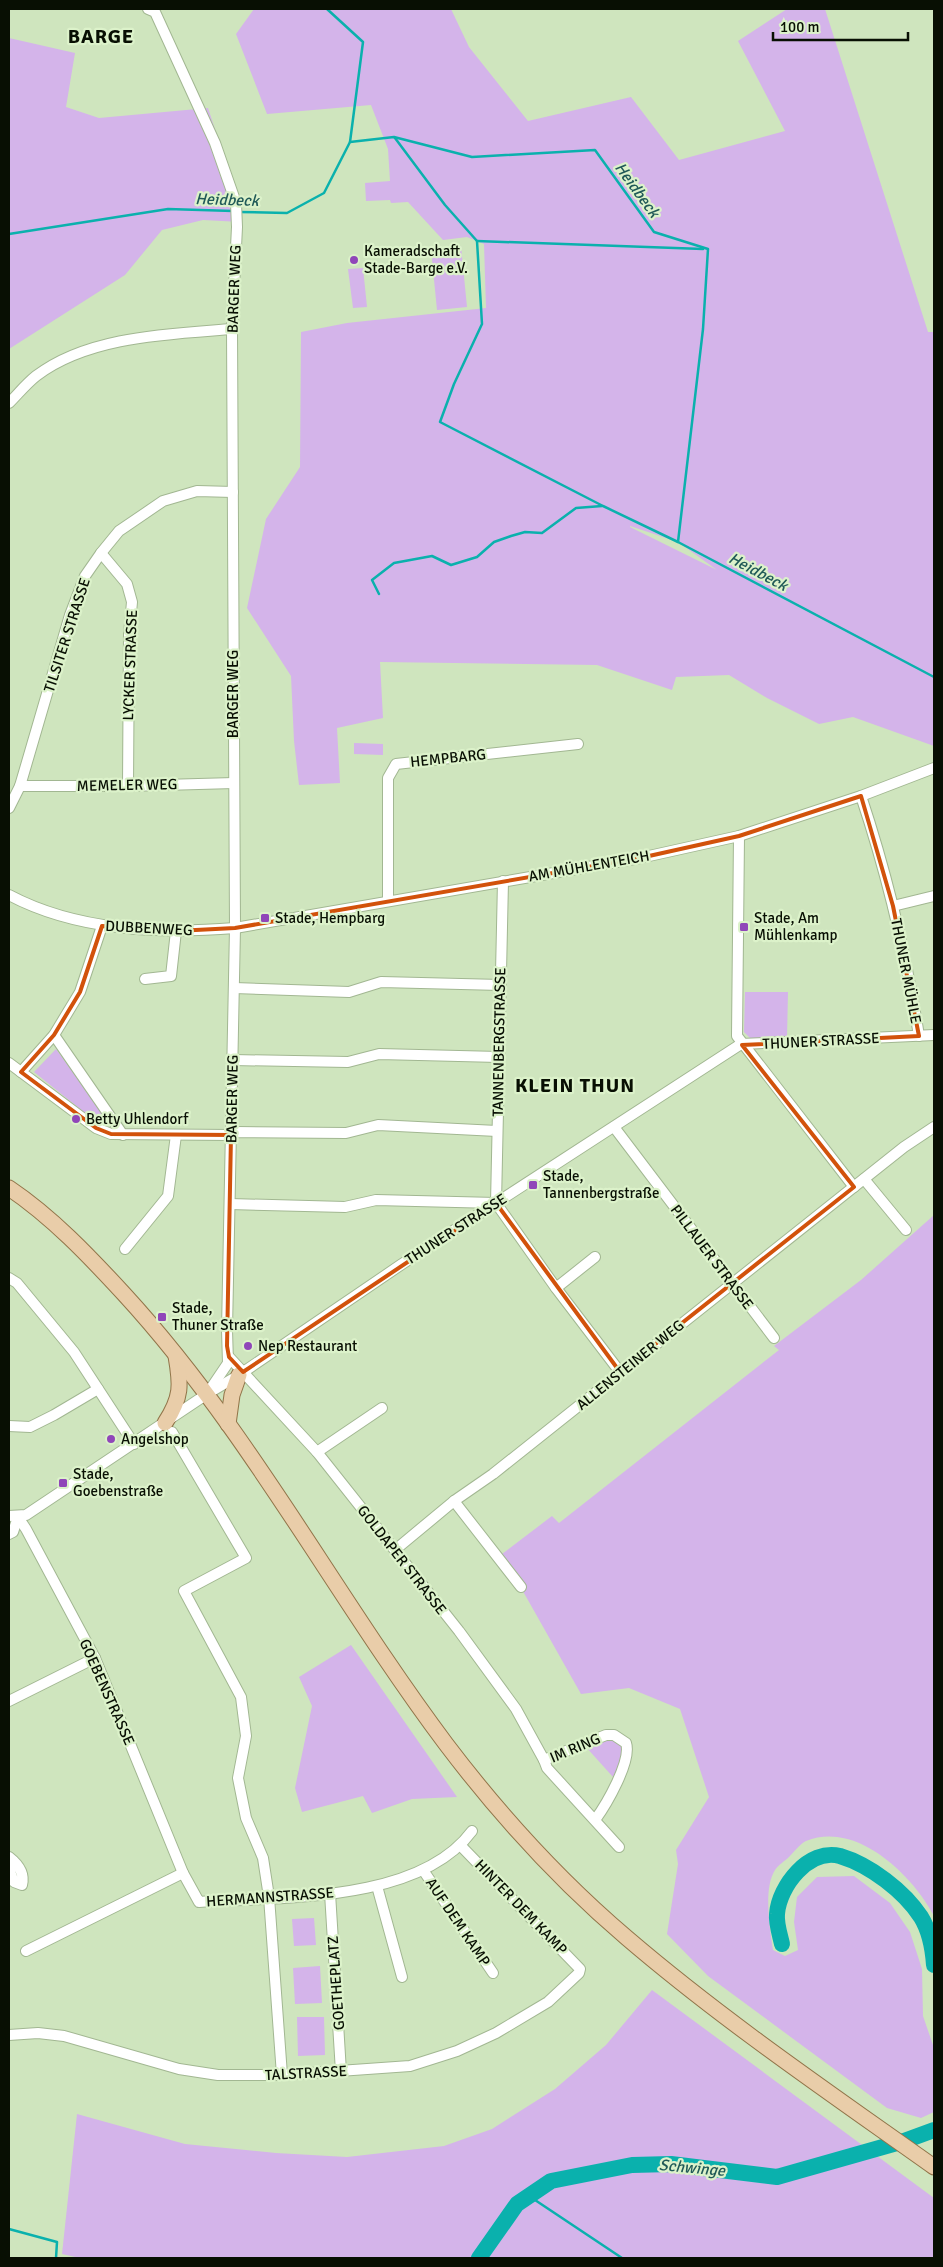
<svg xmlns="http://www.w3.org/2000/svg" width="943" height="2267" font-family="Signika,sans-serif">
<style>
.green{fill:#d4b4ea;fill-rule:evenodd}
.lines{fill:none;stroke-linecap:round;stroke-linejoin:round}
.stream{stroke:#0ab1ad;stroke-width:2.5}
.river{stroke:#0ab1ad;stroke-width:16}
.street-casing{stroke:#a2b792;stroke-width:12}
.primary-casing{stroke:#917449;stroke-width:17}
.street{stroke:#fff;stroke-width:10}
.primary{stroke:#e9cda9;stroke-width:15}
.marked{fill:none;stroke:#d2520b;stroke-width:4;stroke-linejoin:round}
.poi-dot{fill:#9046b9;stroke:#dcf2ca;stroke-width:2}
.labels{text-anchor:middle;dominant-baseline:central;stroke-width:4.5;stroke-linejoin:round;paint-order:stroke}
.poi-label{font-size:15px;fill:#080f03;stroke:#dcf2ca;text-anchor:start}
.street-label{font-size:15px;fill:#080f03;stroke:#dcf2ca}
.water-label{font-size:16px;font-style:italic;fill:#215a58;stroke:#dcf2ca}
.district-label{font-size:20px;font-weight:bold;letter-spacing:1px;fill:#080f03;stroke:#dcf2ca}
</style>
<rect width="100%" height="100%" fill="#cfe5be"/>
<!-- green -->
<g class="green">
<path d="M 254,9 L 451,9 L 469,47 L 528,121 L 631,97 L 679,160 L 785,131 L 738,41 L 787,9 L 825,9 L 928,332 L 934,332 L 934,746 L 853,717 L 819,724 L 767,698 L 729,675 L 676,677 L 672,690 L 597,665 L 380,662 L 383,718 L 337,728 L 340,783 L 299,785 L 294,741 L 291,676 L 247,608 L 266,519 L 300,467 L 301,332 L 347,323 L 486,308 L 484,244 L 467,237 L 443,240 L 408,202 L 391,203 L 390,200 L 366,201 L 365,183 L 390,181 L 388,149 L 371,105 L 267,114 L 236,34 ZM 630,526 L 678,542 L 717,570 L 630,527 Z"/>
<polygon points="9,38 75,53 66,107 99,118 208,108 241,208 241,222 203,220 162,230 125,275 9,349"/>
<polygon points="461,246 467,307 437,310 431,249"/>
<polygon points="363,268 367,307 353,308 348,269"/>
<polygon points="354,743 383,744 383,755 354,754"/>
<polygon points="745,992 788,992 787,1038 752,1040 744,1032"/>
<polygon points="56,1049 102,1112 104,1120 100,1125 34,1072"/>
<path d="M 934,1215 L 934,1916 C 913,1875 856,1820 806,1841 C 800,1844 794,1852 789,1857 C 785,1861 778,1865 775,1870 C 763,1889 770,1929 773,1950 L 785,1956 L 798,1950 L 794,1922 L 797,1897 L 817,1877 L 854,1876 L 890,1903 L 910,1932 L 922,1969 L 923,2016 L 934,2048 L 934,2112 L 921,2118 L 887,2108 L 708,1976 L 667,1934 L 678,1864 L 676,1850 L 709,1797 L 680,1709 L 629,1688 L 581,1694 L 502,1554 L 552,1516 L 559,1523 L 779,1350 L 774,1346 L 861,1280 Z"/>
<polygon points="351,1645 457,1797 412,1799 372,1813 363,1796 302,1812 295,1788 312,1706 299,1677"/>
<polygon points="613,1739 622,1743 623,1755 613,1777 586,1747"/>
<polygon points="314,1918 316,1945 294,1946 292,1919"/>
<polygon points="320,1966 322,2003 295,2004 293,1968"/>
<polygon points="652,1990 934,2198 934,2258 80,2258 62,2254 77,2114 185,2144 276,2153 347,2157 444,2146 492,2129 555,2089 606,2045"/>
<polygon points="297,2017 324,2017 325,2055 298,2056"/>
</g>
<g class="lines">
<!-- stream -->
<g class="stream">
<polyline points="327,9 363,42 350,142"/>
<polyline points="395,138 445,205 477,241 482,324 454,384 440,422 603,506 678,542"/>
<polyline points="238,212 287,213 324,193 350,142 394,137 472,157 595,150 654,232 708,249 703,329 678,542 934,677"/>
<polyline points="9,234 168,209 233,211"/>
<polyline points="477,241 703,249"/>
<polyline points="379,594 372,580 394,563 432,556 451,565 477,557 494,542 511,536 525,532 542,533 576,508 602,506"/>
<polyline points="529,2196 622,2258"/>
<polyline points="9,2229 57,2242 56,2258"/>
</g>
<!-- river -->
<g class="river">
<path d="M 782,1944 C 780,1935 776,1923 777,1914 C 779,1886 809,1848 840,1856 C 870,1865 904,1891 921,1917 C 929,1930 933,1950 934,1965"/>
<polyline points="479,2258 517,2204 551,2181 632,2165 671,2164 777,2177 904,2141 934,2130"/>
</g>
<defs>
<g id="street">
<polyline points="148,9 155,12 215,143 236,203 237,227 232,329 235,928 227,1330 228,1363 207,1394"/>
<path d="M 9,403 C 18,394 26,384 36,376 C 88,336 169,334 232,329"/>
<polyline points="101,553 127,584 132,602 129,634 128,786"/>
<polyline points="20,786 128,786 234,783"/>
<path d="M 861,796 C 887,874 906,954 919,1036"/>
<polyline points="9,808 20,786 70,615 85,576 101,553 119,531 163,501 197,491 233,492"/>
<polyline points="739,836 737,1036 854,1187"/>
<path d="M 9,895 C 77,931 160,934 235,928 L 640,858 L 739,836 L 861,796 L 934,768"/>
<polyline points="388,900 388,778 396,764 578,744"/>
<polyline points="893,906 934,896"/>
<polyline points="145,979 171,976 176,931"/>
<polyline points="234,988 349,992 381,982 501,985"/>
<polyline points="54,1035 123,1135"/>
<polyline points="233,1060 348,1062 379,1054 499,1057"/>
<polyline points="9,1063 96,1128 111,1134 231,1135 236,1132 346,1133 378,1125 497,1131"/>
<polyline points="21,1072 54,1035 80,992 102,926"/>
<polyline points="614,1127 774,1338"/>
<polyline points="864,1179 906,1230"/>
<polyline points="496,1203 503,881"/>
<polyline points="496,1203 556,1288 620,1372"/>
<polyline points="230,1204 345,1207 376,1200 496,1203"/>
<polyline points="125,1249 168,1196 176,1135"/>
<polyline points="9,1278 17,1283 74,1352 134,1444"/>
<polyline points="556,1288 595,1257"/>
<polyline points="229,1357 317,1452 459,1631 516,1709 544,1760"/>
<polyline points="9,1426 30,1427 54,1415 98,1389"/>
<polyline points="172,1432 246,1558 184,1591 241,1697 246,1736 238,1778 246,1818 263,1858 269,1897 282,2075"/>
<polyline points="317,1452 382,1408"/>
<polyline points="454,1501 521,1587"/>
<polyline points="9,1516 26,1515 207,1394 239,1375 402,1264 741,1044 934,1035"/>
<polyline points="18,1517 26,1529 95,1658 183,1873"/>
<polyline points="9,1534 13,1532 18,1517"/>
<polyline points="395,1550 454,1501 493,1474 904,1147 934,1127"/>
<polyline points="9,1701 95,1658"/>
<path d="M 595,1820 C 606,1805 632,1761 626,1743 L 614,1735 L 606,1735 L 544,1760 L 547,1768 L 619,1847"/>
<path d="M 9,1857 C 18,1864 25,1873 22,1885 L 14,1882 L 9,1869"/>
<polyline points="423,1870 493,1973"/>
<polyline points="377,1886 402,1977"/>
<polyline points="330,1893 341,2072"/>
<path d="M 26,1951 L 183,1873 L 199,1902 C 280,1897 419,1903 472,1831"/>
<polyline points="9,2035 38,2033 64,2036 179,2069 218,2075 282,2075 410,2066 457,2051 496,2033 548,2002 579,1973 580,1969 461,1846"/>
</g>
<g id="primary">
<path d="M 9,1188 C 52,1217 89,1256 124,1294 C 249,1430 335,1596 446,1744 C 499,1814 560,1881 627,1938 C 724,2021 830,2093 934,2167"/>
<path d="M 165,1423 C 182,1397 181,1385 176,1356"/>
<polyline points="228,1424 232,1395 239,1375"/>
</g>
</defs>
<!-- street casing -->
<use href="#street" class="street-casing"/>
<!-- primary casing -->
<use href="#primary" class="primary-casing"/>
<!-- street -->
<use href="#street" class="street"/>
<!-- primary -->
<use href="#primary" class="primary"/>
</g>
<!-- marked area -->
<path class="marked" d="M 861,796 L 893,906 L 919,1036 L 742,1045 L 854,1187 L 620,1372 L 496,1203 L 243,1372 L 229,1357 L 227,1346 L 231,1135 L 111,1134 L 96,1128 L 21,1072 L 54,1035 L 80,992 L 102,926 L 176,931 L 235,928 L 640,858 L 739,836 Z"/>
<!-- markers -->
<g class="poi-dot">
<circle cx="354" cy="260" r="5"/>
<rect x="260" y="913" width="10" height="10" rx="2.5"/>
<rect x="739" y="922" width="10" height="10" rx="2.5"/>
<circle cx="76" cy="1119" r="5"/>
<rect x="528" y="1180" width="10" height="10" rx="2.5"/>
<rect x="157" y="1312" width="10" height="10" rx="2.5"/>
<circle cx="248" cy="1346" r="5"/>
<circle cx="111" cy="1439" r="5"/>
<rect x="58" y="1478" width="10" height="10" rx="2.5"/>
</g>
<g class="labels">
<!-- poi labels -->
<g class="poi-label">
<text x="364" y="251">Kameradschaft<tspan x="364" dy="17">Stade-Barge e.V.</tspan></text>
<text x="275" y="918">Stade, Hempbarg</text>
<text x="754" y="918">Stade, Am<tspan x="754" dy="17">Mühlenkamp</tspan></text>
<text x="86" y="1119">Betty Uhlendorf</text>
<text x="543" y="1176">Stade,<tspan x="543" dy="17">Tannenbergstraße</tspan></text>
<text x="172" y="1308">Stade,<tspan x="172" dy="17">Thuner Straße</tspan></text>
<text x="258" y="1346">Nep Restaurant</text>
<text x="121" y="1439">Angelshop</text>
<text x="73" y="1474">Stade,<tspan x="73" dy="17">Goebenstraße</tspan></text>
</g>
<!-- street labels -->
<g class="street-label">
<text transform="translate(234 289) rotate(-88)">BARGER WEG</text>
<text transform="translate(67 635) rotate(-72)">TILSITER STRASSE</text>
<text transform="translate(130 665) rotate(-88)">LYCKER STRASSE</text>
<text transform="translate(233 694) rotate(-90)">BARGER WEG</text>
<text transform="translate(448 758) rotate(-6)">HEMPBARG</text>
<text transform="translate(127 785) rotate(-1)">MEMELER WEG</text>
<text transform="translate(589 866) rotate(-10)">AM MÜHLENTEICH</text>
<text transform="translate(149 928) rotate(3)">DUBBENWEG</text>
<text transform="translate(906 971) rotate(79)">THUNER MÜHLE</text>
<text transform="translate(821 1041) rotate(-3)">THUNER STRASSE</text>
<text transform="translate(499 1042) rotate(-89)">TANNENBERGSTRASSE</text>
<text transform="translate(232 1099) rotate(-89)">BARGER WEG</text>
<text transform="translate(456 1229) rotate(-33)">THUNER STRASSE</text>
<text transform="translate(712 1257) rotate(53)">PILLAUER STRASSE</text>
<text transform="translate(630 1365) rotate(-39)">ALLENSTEINER WEG</text>
<text transform="translate(402 1560) rotate(52)">GOLDAPER STRASSE</text>
<text transform="translate(107 1692) rotate(66)">GOEBENSTRASSE</text>
<text transform="translate(575 1748) rotate(-23)">IM RING</text>
<text transform="translate(270 1897) rotate(-4)">HERMANNSTRASSE</text>
<text transform="translate(521 1907) rotate(46)">HINTER DEM KAMP</text>
<text transform="translate(458 1922) rotate(56)">AUF DEM KAMP</text>
<text transform="translate(336 1983) rotate(-94)">GOETHEPLATZ</text>
<text transform="translate(306 2073) rotate(-3)">TALSTRASSE</text>
</g>
<!-- water labels -->
<g class="water-label">
<text transform="translate(637 190) rotate(54)">Heidbeck</text>
<text transform="translate(227 200) rotate(2)">Heidbeck</text>
<text transform="translate(758 572) rotate(28)">Heidbeck</text>
<text transform="translate(692 2168) rotate(5)">Schwinge</text>
</g>
<!-- district labels -->
<g class="district-label">
<text x="101" y="36">BARGE</text>
<text x="575" y="1085">KLEIN THUN</text>
</g>
</g>
<!-- border -->
<rect width="943" height="2267" fill="none" stroke="#080f03" stroke-width="20"/>
<!-- scale -->
<path d="M773 32v8h135v-8" fill="none" stroke="#080f03" stroke-width="2.5"/>
<text x="780" y="32" font-size="15" fill="#080f03" stroke="#dcf2ca" stroke-width="4" paint-order="stroke">100 m</text>
</svg>
